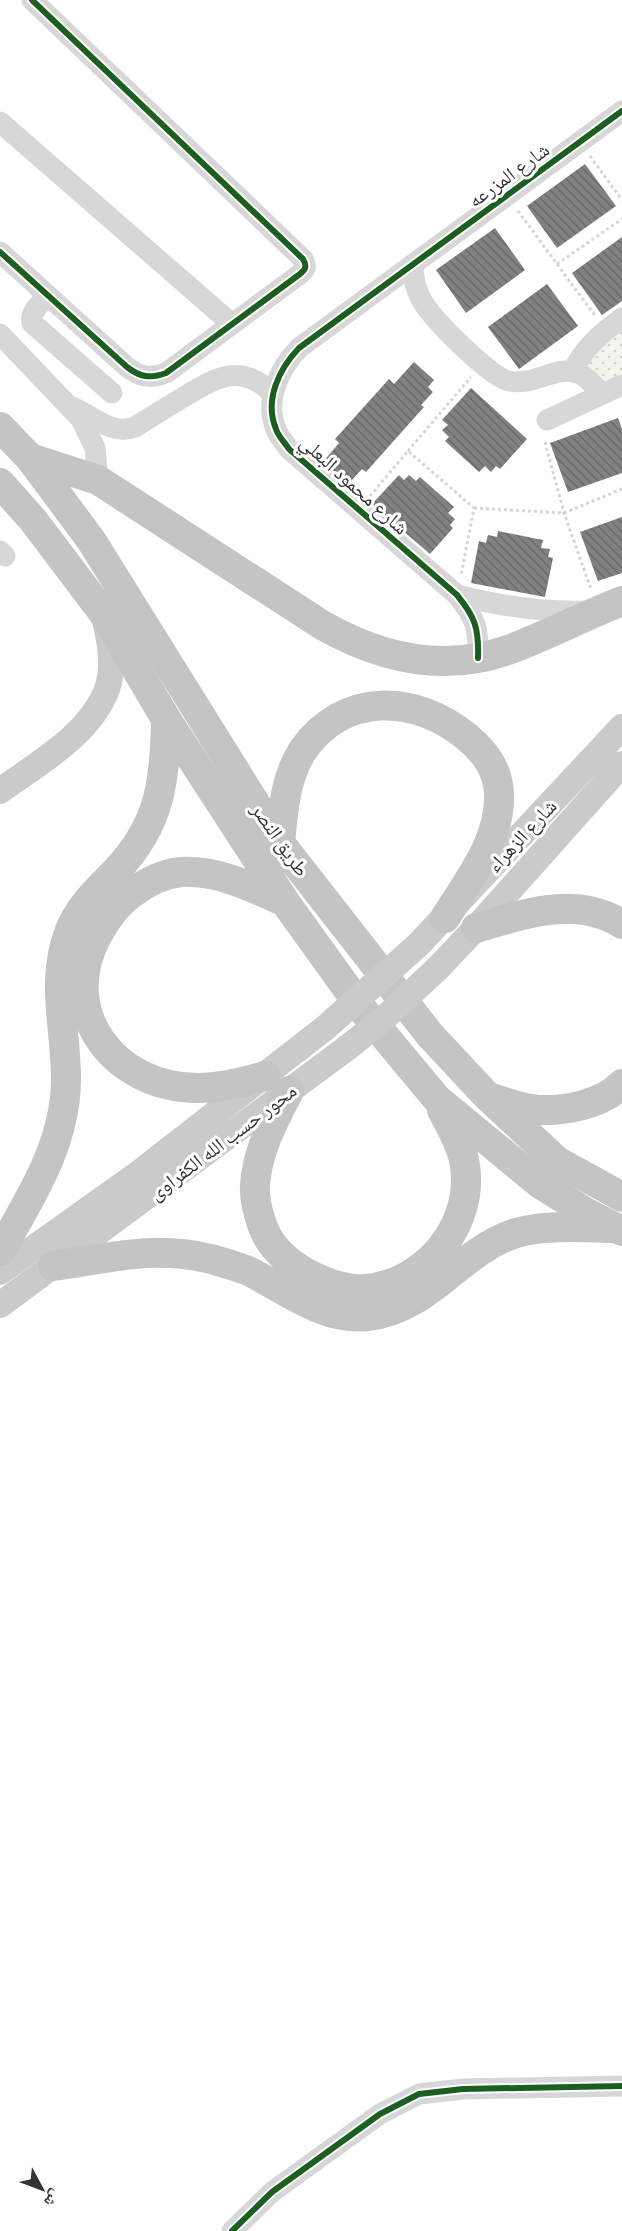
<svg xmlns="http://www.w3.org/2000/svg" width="622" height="2231" font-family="'Exo 2','Noto Naskh Arabic',sans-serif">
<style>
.grass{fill:url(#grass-dots)}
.building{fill:url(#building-back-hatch)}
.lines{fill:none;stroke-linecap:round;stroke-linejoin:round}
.path{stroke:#d6d6d6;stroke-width:3;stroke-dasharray:3 3;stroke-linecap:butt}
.minor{stroke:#d7d7d7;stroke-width:21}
.major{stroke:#cacaca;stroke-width:26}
.highway{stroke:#c4c4c4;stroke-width:30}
.major-bridge{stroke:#cacaca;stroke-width:26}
.cycleway-casing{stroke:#fff;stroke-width:10}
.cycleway{stroke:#1b5e20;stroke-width:6}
.labels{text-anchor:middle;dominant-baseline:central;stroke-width:6;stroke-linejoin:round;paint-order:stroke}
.street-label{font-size:20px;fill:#333;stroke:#fff}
</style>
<defs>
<pattern id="grass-dots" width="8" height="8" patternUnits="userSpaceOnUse" patternTransform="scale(1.5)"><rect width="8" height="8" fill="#f1f5ed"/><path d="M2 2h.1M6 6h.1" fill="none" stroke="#cfd2cc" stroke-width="1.8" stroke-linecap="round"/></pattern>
<pattern id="building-back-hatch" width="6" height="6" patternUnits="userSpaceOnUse" patternTransform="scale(1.5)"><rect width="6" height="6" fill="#818181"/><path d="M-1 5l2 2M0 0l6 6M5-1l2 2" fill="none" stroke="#6a6a6a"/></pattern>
</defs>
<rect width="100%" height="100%" fill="#fff"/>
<!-- grass -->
<polygon class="grass" points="622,327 622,378 606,385 582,369"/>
<!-- building -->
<g class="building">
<polygon points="585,164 616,206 557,248 527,206"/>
<polygon points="495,228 525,270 466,313 436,270"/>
<polygon points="622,237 622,301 602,315 572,273"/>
<polygon points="547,284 578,326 519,369 488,327"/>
<polygon points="414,362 434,380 428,387 433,392 421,405 424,407 366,472 362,469 351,481 346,477 344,480 323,462 339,443 335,439 389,379 394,384"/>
<polygon points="471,388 527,439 500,469 496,466 491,472 485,466 479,472 445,441 449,437 442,430 448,425 442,420"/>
<polygon points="618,418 622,429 622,473 568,492 550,443"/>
<polygon points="399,475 404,480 409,475 416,481 420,477 454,507 448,513 455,519 450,525 453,528 430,554 372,504"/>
<polygon points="622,517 622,573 598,581 580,532"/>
<polygon points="498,531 543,540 541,548 550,549 548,557 553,558 545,597 471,583 479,541 486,543 488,535 497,537"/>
</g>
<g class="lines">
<!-- path -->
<g class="path">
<polyline points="590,156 622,200"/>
<polyline points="518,211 596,317"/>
<polyline points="557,264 622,219"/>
<polyline points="545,442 564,513 591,589"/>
<polyline points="408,451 471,377"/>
<polyline points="370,496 408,451 474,508 461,575"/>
<polyline points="474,508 564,513 622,489"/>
</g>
<!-- minor -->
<g class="minor">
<polyline points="0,122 232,324"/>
<path d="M 0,252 L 127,367 C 140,377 150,379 166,373 L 300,274 C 306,269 307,266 303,259 L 32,0"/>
<path d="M 413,264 C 413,278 416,292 424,304 C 435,321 490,377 509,381 C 545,388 568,347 601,394"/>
<path d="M 48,296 C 41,303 29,312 32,323 L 112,393"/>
<polyline points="0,334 81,419 95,448 98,480"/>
<path d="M 572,372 C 584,348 600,334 622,318"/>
<path d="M 70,406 C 93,415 110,436 135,427 C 151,417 167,407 182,398 C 216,377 241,362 273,394"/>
<polyline points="547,420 622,385"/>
<polyline points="0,551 5,556"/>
<path d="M 457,595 C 500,606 542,613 587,611"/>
<path d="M 478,658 C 479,628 475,617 457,595 L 289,449 C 285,443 278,436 276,429 C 264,400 279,369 299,348 L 622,111"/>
<polyline points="232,2231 272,2192 380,2114 419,2094 463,2089 622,2086"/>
</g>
<!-- major -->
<g class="major">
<path d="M 0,791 C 37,764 90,735 107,689 C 115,667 110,642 105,620"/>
<polyline points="419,944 622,727"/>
<polyline points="437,969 476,928 622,764"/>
<polyline points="0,1272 139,1173 325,1028"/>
<polyline points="0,1305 347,1048"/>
</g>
<!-- highway -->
<g class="highway">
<polyline points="0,427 30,458 91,540 280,843 430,1035 487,1096 557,1161 622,1197"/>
<path d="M 30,458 L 98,480 L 322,625 C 380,658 443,673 508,650 C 546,636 584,616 622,601"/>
<polyline points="0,483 33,520 104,614 166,719 285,902 362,1009 437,1099 539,1183 585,1212 622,1231"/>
<path d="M 280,843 C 283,812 285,777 303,750 C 344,692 415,694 467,737 C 485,752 498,769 499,794 C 501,840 468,881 445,918"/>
<path d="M 476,928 C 525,914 575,895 622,924"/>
<path d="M 265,1076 C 243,1082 221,1088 198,1088 C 115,1088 56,1013 97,936 C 106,919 116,905 131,894 C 145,883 162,874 181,872 C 218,870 252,887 285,902"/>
<path d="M 289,1091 C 274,1120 257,1151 255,1185 C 254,1202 261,1227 270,1241 C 288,1268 333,1291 365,1289 C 427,1284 477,1222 464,1160 C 460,1142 450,1126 442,1110"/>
<path d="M 489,1097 C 505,1102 522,1109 539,1110 C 567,1111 602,1104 622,1084"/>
<path d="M 0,1251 C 31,1197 66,1143 66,1079 C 66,1026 50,981 70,930 C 80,905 99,889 117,870 C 161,823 165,780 166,719"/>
<path d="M 53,1266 C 110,1258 154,1245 211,1259 C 222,1262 235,1266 246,1270 C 285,1288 322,1321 368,1316 C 427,1310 459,1253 513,1234 C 539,1225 584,1227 612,1228"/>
</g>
<!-- major-bridge -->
<g class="major-bridge">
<polyline points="325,1028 419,944"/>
<polyline points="347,1048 381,1021 437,969"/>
</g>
<defs>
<g id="cycleway">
<path d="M 0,252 L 127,367 C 140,377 150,379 166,373 L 300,274 C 306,269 307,266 303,259 L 32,0"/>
<path d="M 478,658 C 479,628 475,617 457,595 L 289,449 C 285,443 278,436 276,429 C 264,400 279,369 299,348 L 622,111"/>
<polyline points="232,2231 272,2192 380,2114 419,2094 463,2089 622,2086"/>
</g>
</defs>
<!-- cycleway casing -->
<use href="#cycleway" class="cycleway-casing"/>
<!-- cycleway -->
<use href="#cycleway" class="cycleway"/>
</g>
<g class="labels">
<!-- street labels -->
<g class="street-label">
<text transform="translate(508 174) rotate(-36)">شارع المزرعه</text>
<text transform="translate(355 484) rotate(42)">شارع محمود البعلي</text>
<text transform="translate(521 835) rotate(-47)">شارع الزهراء</text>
<text transform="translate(281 839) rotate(55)">طريق النصر</text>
<text transform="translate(222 1141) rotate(-37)">محور حسب الله الكفراوى</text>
</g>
</g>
<!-- north arrow -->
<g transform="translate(42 2189) rotate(131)" stroke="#ffffff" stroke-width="4.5" paint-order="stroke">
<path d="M0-4.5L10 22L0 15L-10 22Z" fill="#333333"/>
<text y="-9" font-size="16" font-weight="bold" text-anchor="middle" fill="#333333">ش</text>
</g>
</svg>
